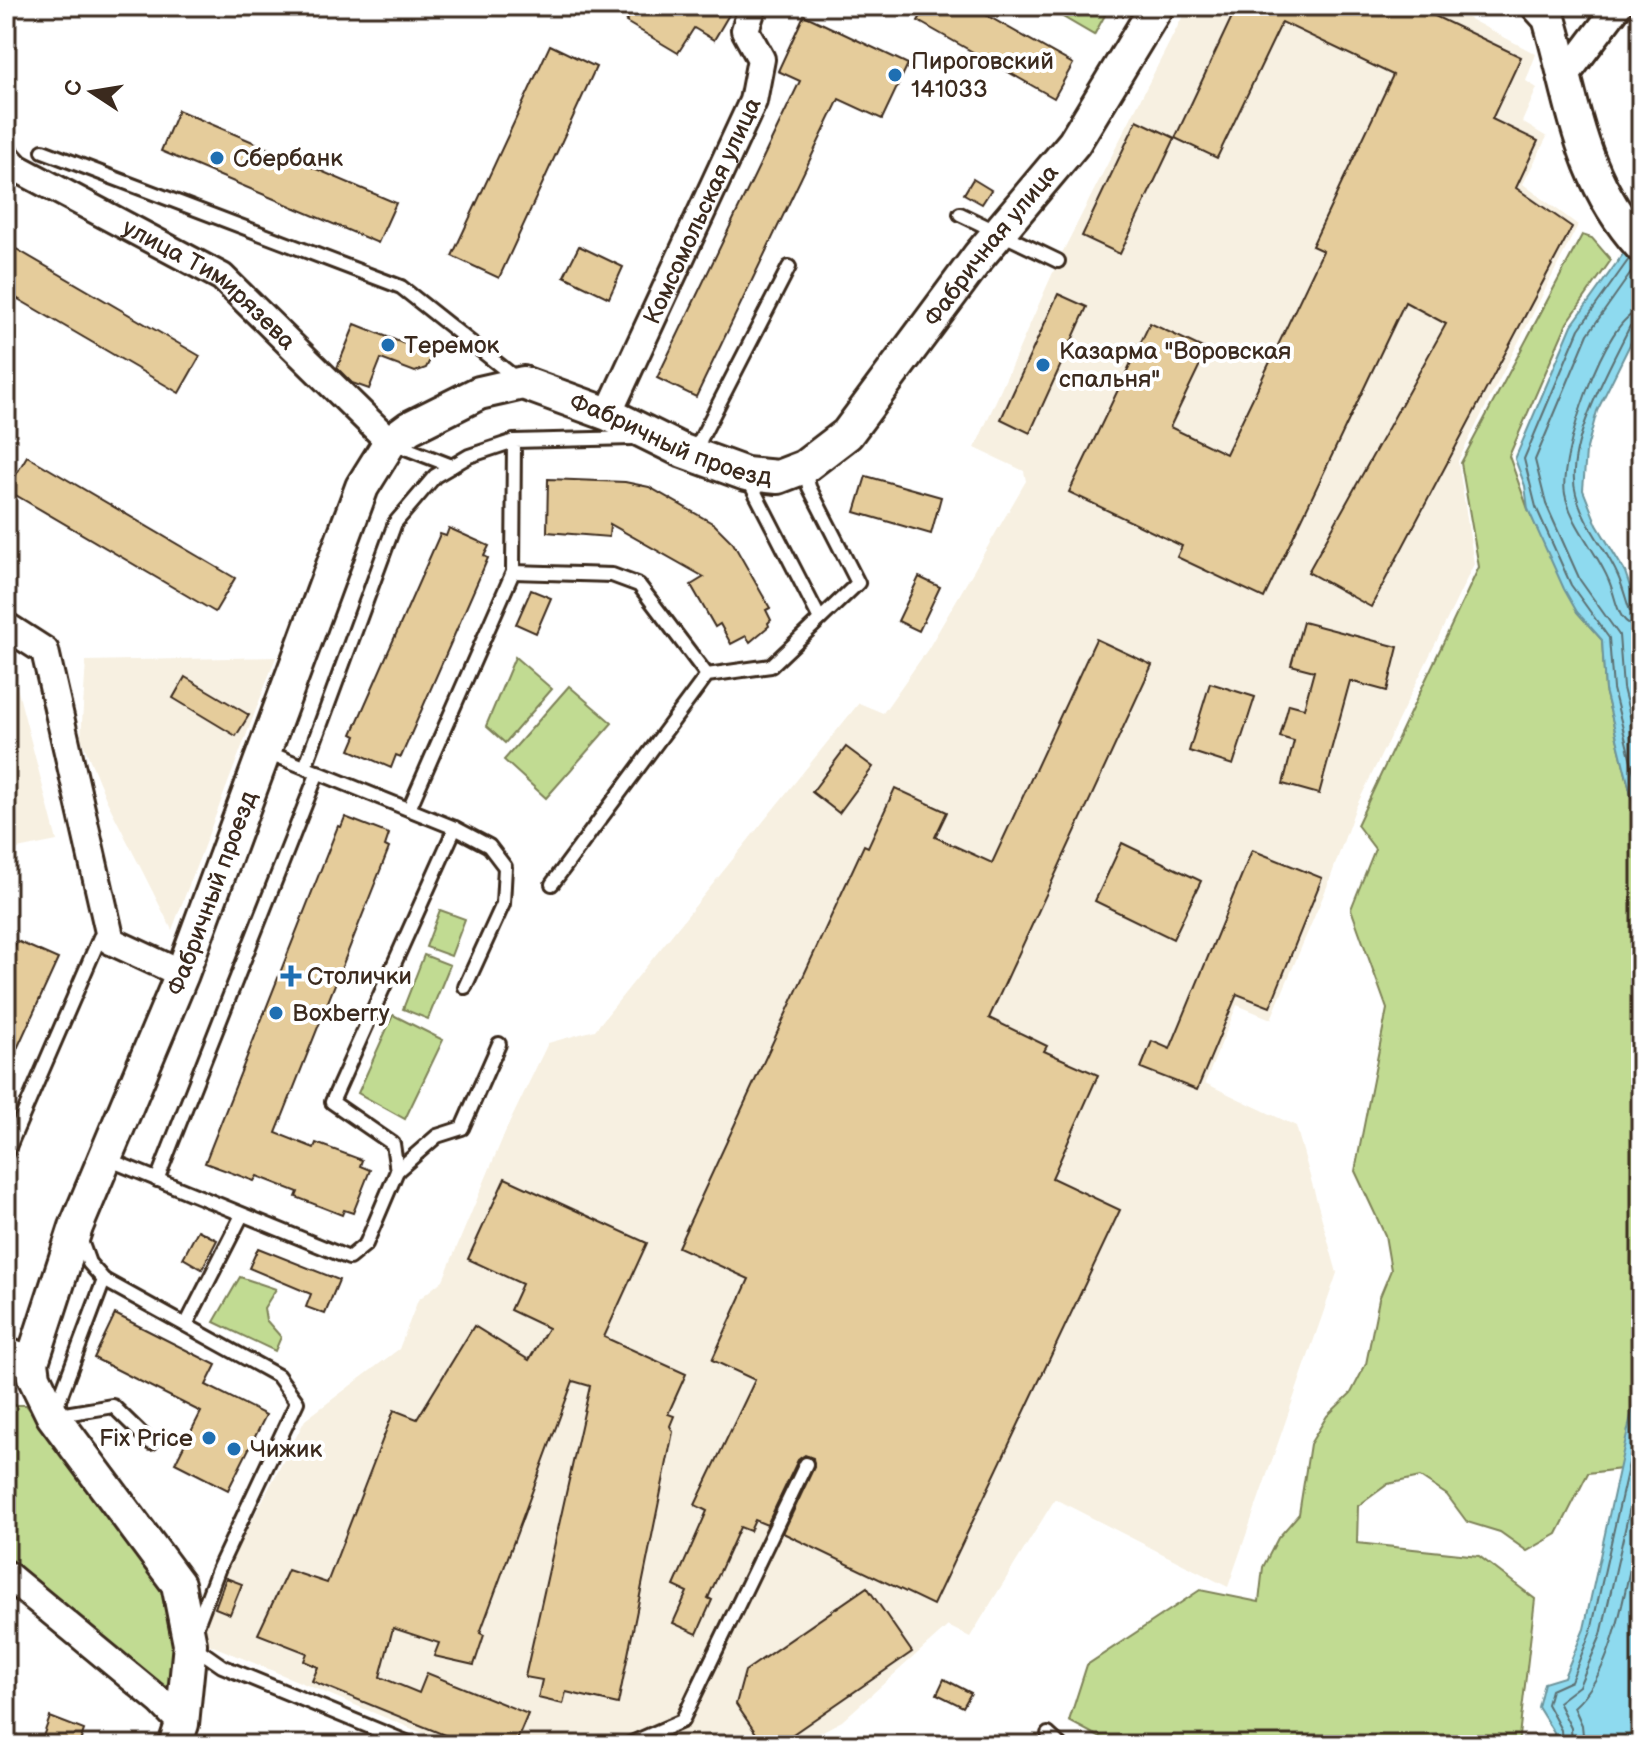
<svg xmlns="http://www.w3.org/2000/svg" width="1647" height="1751" font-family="'Balsamiq Sans',sans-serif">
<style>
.built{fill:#f7f0e1}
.green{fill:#c1db92;stroke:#7e8258;stroke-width:2}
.water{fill:#8edaef;stroke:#6d949b;stroke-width:2}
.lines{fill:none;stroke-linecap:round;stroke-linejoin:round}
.shore{stroke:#5c7072;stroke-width:2}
.building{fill:#e5cc9b;stroke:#3b2a1e;stroke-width:2}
.service-casing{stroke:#3b2a1e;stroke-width:18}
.minor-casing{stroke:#3b2a1e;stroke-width:32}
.tertiary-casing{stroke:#3b2a1e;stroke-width:38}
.service{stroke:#fff;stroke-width:12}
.minor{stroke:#fff;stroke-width:26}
.tertiary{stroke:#fff;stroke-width:32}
.poi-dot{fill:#1f6fb2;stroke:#fff;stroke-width:3}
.labels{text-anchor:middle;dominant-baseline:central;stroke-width:8;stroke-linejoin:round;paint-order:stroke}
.poi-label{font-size:24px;fill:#3b2a1e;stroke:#fff;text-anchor:start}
.street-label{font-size:24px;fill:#3b2a1e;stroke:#fff}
</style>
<rect width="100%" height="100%" fill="#fff"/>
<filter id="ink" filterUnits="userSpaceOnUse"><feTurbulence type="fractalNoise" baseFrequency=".0125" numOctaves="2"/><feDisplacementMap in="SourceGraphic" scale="16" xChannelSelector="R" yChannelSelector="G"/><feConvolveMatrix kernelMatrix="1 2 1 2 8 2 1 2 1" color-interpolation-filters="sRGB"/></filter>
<g filter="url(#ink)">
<!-- built -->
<g class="built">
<polygon points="1188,6 1445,6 1536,54 1526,81 1537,88 1522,122 1547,137 1523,184 1578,225 1458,461 1474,564 1355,809 1329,882 1271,1019 1237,1005 1205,1083 1296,1126 1337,1273 1228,1587 1055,1499 970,1637 948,1626 842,1721 796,1745 451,1745 201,1641 226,1569 305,1420 399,1349 418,1300 443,1280 506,1130 548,1043 595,1030 859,703 883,713 928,649 1026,481 1024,471 975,448 1058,261"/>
<polygon points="276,657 172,930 106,799 81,738 86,661"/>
<polygon points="6,675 15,680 57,841 12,850 6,848"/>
</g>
<!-- green -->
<g class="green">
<polygon points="1044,6 1110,6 1094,35"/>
<polygon points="1582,235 1592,238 1611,260 1567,323 1509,456 1528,509 1577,612 1602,640 1605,690 1641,835 1641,1370 1621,1469 1588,1473 1557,1534 1527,1551 1500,1532 1467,1522 1447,1495 1420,1477 1388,1484 1358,1506 1357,1543 1479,1556 1535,1599 1518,1745 1114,1745 1069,1721 1087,1665 1200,1590 1259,1602 1263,1567 1278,1538 1299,1514 1310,1444 1327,1416 1351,1393 1366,1364 1379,1299 1391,1270 1385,1235 1355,1171 1387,1009 1351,909 1375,849 1357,825 1479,567 1461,463"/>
<polygon points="515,657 552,689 505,743 486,726"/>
<polygon points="569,686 612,723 546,798 504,760"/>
<polygon points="440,910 465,919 451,956 426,947"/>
<polygon points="424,955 450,965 428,1019 403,1009"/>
<polygon points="393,1015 443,1040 405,1119 358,1093"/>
<polygon points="240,1277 276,1289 264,1308 266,1320 281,1337 275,1351 214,1322"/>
<polygon points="6,1405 26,1405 170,1591 178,1699 6,1558"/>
</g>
<!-- water -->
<g class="water">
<polygon points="1641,229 1641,322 1597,411 1586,452 1583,490 1597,525 1625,572 1641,619 1641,835 1605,690 1602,640 1577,612 1564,589 1528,509 1525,486 1515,459 1572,325"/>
<polygon points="1641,1370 1641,1745 1554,1745 1554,1733 1538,1707 1544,1683 1564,1677 1584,1629"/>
</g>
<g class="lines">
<!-- shore -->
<g class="shore">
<polyline points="1629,259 1579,329 1524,459 1536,507 1571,585 1609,638 1613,689 1641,801"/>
<polyline points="1638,263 1588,334 1535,460 1546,504 1580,580 1619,635 1623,688 1641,760"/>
<path d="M 1641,311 C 1605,313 1558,460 1565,494 C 1572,527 1597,551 1609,581 C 1617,599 1616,626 1641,627"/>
<path d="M 1641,321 L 1630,326 C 1610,367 1563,448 1576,494 C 1584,525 1606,548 1618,576 C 1623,587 1626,600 1630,611 L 1641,617"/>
<polyline points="1562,1745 1561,1730 1547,1704 1551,1690 1571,1681 1591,1631 1641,1410"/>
<polyline points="1572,1745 1571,1728 1558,1702 1579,1686 1601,1635 1641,1459"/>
<path d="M 1584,1745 L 1582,1725 L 1574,1707 C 1618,1669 1628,1570 1641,1514"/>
</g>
</g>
<!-- building -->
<g class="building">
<polygon points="635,6 734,6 714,40 694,28 678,53 626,22"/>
<polygon points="927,6 970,6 1073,64 1054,98 918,21"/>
<polygon points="1237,6 1414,6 1521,57 1492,119 1538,141 1516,188 1572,227 1371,607 1308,572 1446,324 1405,302 1264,598 1177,557 1182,546 1069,492 1150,323 1207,350 1170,427 1226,454 1323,251 1312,246 1393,75 1282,22 1217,158 1175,138"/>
<polygon points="804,15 908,64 882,119 839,99 696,397 657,378 800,81 778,71"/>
<polygon points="550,45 596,67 499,278 452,256"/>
<polygon points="178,110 396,203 378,243 161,151"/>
<polygon points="1137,120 1175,138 1120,254 1082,236"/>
<polygon points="973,179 991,190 982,204 964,194"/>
<polygon points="6,243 200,356 179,393 6,292"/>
<polygon points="579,246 623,267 609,298 564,276"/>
<polygon points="1058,294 1087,307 1030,433 1001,419"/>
<polygon points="355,324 425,352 430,360 426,368 415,372 381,359 369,389 352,383 337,368"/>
<polygon points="27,456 235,578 215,612 7,490"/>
<polygon points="866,476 941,497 931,534 855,512"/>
<polygon points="548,479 625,482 649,487 714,524 733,543 770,608 766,610 771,620 768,623 769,626 750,642 746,636 731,644 720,624 715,627 691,585 704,577 610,524 609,537 547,532"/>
<polygon points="449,528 489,546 484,556 488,558 401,757 396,755 391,768 350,750 356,736 352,734 440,534 446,536"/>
<polygon points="919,577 940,587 919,631 898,621"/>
<polygon points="531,590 551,598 536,633 516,624"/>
<polygon points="1303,622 1398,647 1387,691 1350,681 1319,794 1283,784 1294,741 1280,737 1289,704 1304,708 1314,671 1291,665"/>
<polygon points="1096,639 1152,665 989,1018 1047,1046 1044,1051 1098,1075 1052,1178 1120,1210 933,1605 783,1533 814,1467 813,1458 805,1455 798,1460 767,1525 755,1520 750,1531 740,1527 708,1598 712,1600 697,1634 673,1623 687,1592 674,1586 707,1511 695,1505 755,1380 712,1360 749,1279 678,1247 864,845 868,847 895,788 947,812 935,837 992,863"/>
<polygon points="185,677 249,715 236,736 173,698"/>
<polygon points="1210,683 1255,697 1233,765 1189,751"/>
<polygon points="846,747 873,767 839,813 812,792"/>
<polygon points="345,817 389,834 385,846 389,848 276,1133 314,1148 316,1143 362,1160 360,1166 370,1170 353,1213 344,1210 342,1215 296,1197 298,1192 257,1176 254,1181 205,1163 338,826 341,827"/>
<polygon points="1122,843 1201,881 1173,939 1095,901"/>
<polygon points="1252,850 1322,878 1270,1007 1237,994 1197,1090 1141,1068 1152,1041 1170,1049"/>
<polygon points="17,941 58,959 6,1073 6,965"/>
<polygon points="505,1178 647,1243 604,1337 686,1374 668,1414 674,1416 670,1426 673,1432 618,1704 566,1692 563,1704 538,1698 542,1680 525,1677 590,1386 573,1381 480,1633 484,1635 474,1665 434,1656 439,1643 393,1628 380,1677 419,1693 427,1673 528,1714 515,1745 469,1745 312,1681 318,1667 304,1661 307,1653 258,1634 288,1570 327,1583 394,1410 417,1419 474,1326 529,1360 548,1328 510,1310 522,1284 468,1259"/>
<polygon points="198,1230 217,1240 202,1269 183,1258"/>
<polygon points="258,1248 339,1280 325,1314 306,1307 311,1294 249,1268"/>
<polygon points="115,1314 216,1365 206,1385 266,1415 228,1490 175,1463 201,1412 94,1358"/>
<polygon points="226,1578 242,1584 230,1614 215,1608"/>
<polygon points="867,1587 912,1652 777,1745 764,1745 736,1704 745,1671"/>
<polygon points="944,1679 971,1693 963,1707 937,1694"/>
<polygon points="50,1717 84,1730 79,1745 40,1745"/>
</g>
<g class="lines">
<defs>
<g id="service">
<polyline points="43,151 401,287 517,379"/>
<polyline points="960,214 1058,261"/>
<polyline points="395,444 452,466"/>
<polyline points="694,452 789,267"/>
<polyline points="747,477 820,619"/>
<polyline points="513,572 612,575 639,585 707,675"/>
<polyline points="305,767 395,523 435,476 469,456 514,441"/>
<polyline points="409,809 513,572 514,441 633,438"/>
<polyline points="455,828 489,846 505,867 503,904 465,987"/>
<polyline points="552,884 707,675 771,666 858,583 809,487 805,469"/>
<polyline points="6,1154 100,937"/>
<polyline points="105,1158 349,1258 366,1244 397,1171 393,1144 332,1102 455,828 267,752"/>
<polyline points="397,1171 437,1136 462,1128 499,1044"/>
<polyline points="157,1180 318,772"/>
<polyline points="80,1238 89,1263 104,1280 53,1416 113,1406 151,1443"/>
<polyline points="104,1280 278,1376 297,1402 218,1570 196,1628"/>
<polyline points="187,1323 242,1215"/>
<polyline points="192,1645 222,1666 414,1745"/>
<polyline points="1048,1734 1060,1745"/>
<polyline points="627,1745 682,1721 806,1464"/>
</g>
<g id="minor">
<polyline points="1566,75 1618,6"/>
<path id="s1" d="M 6,156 L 17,168 L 222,277 L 390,442"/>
<path id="s2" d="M 608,414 L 753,101 L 761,59 L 745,30 L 753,6"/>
<polyline points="6,626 45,651 111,941 182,974"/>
<polyline points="6,1351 32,1362"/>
<polyline points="6,1574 161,1702 182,1724"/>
</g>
<g id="tertiary">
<path d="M 1538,6 L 1549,18 C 1574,103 1579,177 1641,246"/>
<path id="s3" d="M 175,1745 L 182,1724 L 190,1644 L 178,1584 L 53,1416 L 34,1377 L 32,1362 L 76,1227 L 182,974 L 362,487 L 390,442 L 409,428 L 479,393 L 523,383 L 608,414 L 683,451 L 746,474 L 778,477 L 804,467 L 847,434 L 979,256 L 1074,143 L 1157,6"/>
</g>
</defs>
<!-- service casing -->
<use href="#service" class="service-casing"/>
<!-- minor casing -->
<use href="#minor" class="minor-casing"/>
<!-- tertiary casing -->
<use href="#tertiary" class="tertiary-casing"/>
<!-- service -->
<use href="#service" class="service"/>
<!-- minor -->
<use href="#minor" class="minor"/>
<!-- tertiary -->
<use href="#tertiary" class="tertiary"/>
</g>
</g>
<!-- markers -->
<g class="poi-dot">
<circle cx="895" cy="75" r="8"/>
<circle cx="217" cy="158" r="8"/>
<circle cx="388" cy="345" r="8"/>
<circle cx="1043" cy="365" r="8"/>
<path d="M287 964h8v8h8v8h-8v8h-8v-8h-8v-8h8z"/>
<circle cx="276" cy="1013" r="8"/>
<circle cx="209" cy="1438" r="8"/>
<circle cx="234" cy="1449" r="8"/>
</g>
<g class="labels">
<!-- poi labels -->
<g class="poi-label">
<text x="911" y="61">Пироговский<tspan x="911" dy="28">141033</tspan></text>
<text x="233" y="158">Сбербанк</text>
<text x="404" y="345">Теремок</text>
<text x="1059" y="351">Казарма "Воровская<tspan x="1059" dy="28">спальня"</tspan></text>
<text x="307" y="976">Столички</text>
<text x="292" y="1013">Boxberry</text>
<text x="193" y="1438" text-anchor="end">Fix Price</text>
<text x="250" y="1449">Чижик</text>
</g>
<!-- street labels -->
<g class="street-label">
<text stroke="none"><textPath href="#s2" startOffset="224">Комсомольская улица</textPath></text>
<text stroke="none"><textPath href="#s3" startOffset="2160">Фабричная улица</textPath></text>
<text stroke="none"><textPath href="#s1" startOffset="242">улица Тимирязева</textPath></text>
<text stroke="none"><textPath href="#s3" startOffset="1726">Фабричный проезд</textPath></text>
<text stroke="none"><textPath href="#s3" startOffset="934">Фабричный проезд</textPath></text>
</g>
</g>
<!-- margin -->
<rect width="1647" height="1751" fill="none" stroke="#fff" stroke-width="32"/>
<rect x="16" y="16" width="1615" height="1719" fill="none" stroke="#3b2a1e" stroke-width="3" filter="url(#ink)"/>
<!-- north arrow -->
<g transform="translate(92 92) rotate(282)" stroke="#ffffff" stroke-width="6" paint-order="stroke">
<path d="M0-6L14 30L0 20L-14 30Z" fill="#3b2a1e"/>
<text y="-12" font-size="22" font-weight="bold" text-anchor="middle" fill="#3b2a1e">С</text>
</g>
</svg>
